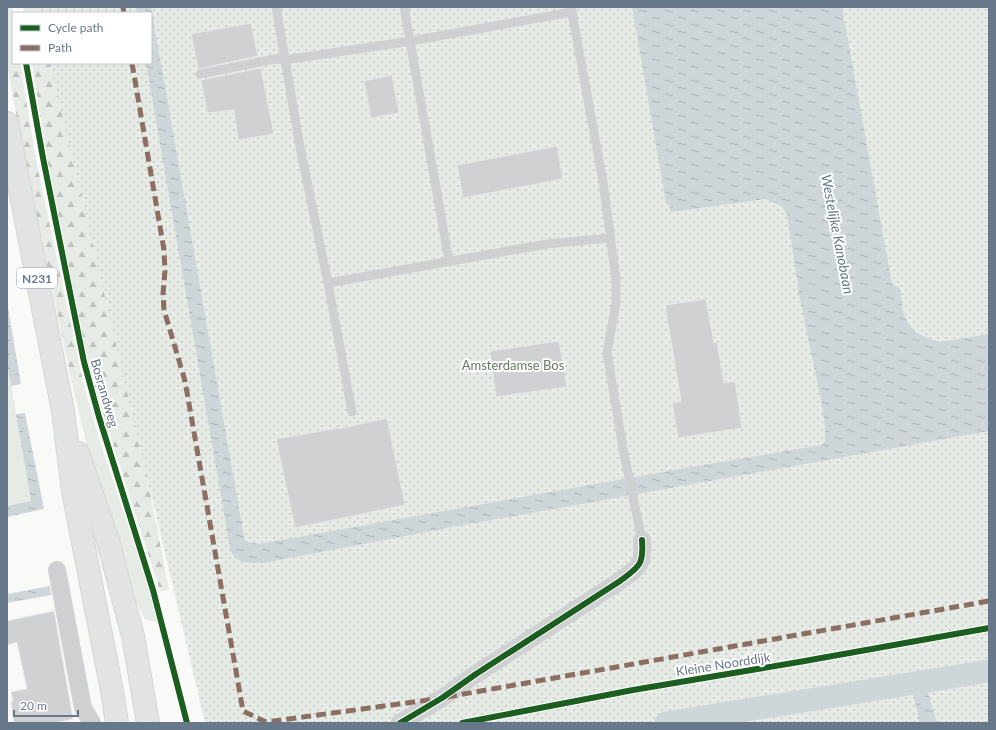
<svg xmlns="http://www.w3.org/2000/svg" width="996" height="730" font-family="Lato,sans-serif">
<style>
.grass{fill:#e7ebe5}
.forest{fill:url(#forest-firs)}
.park{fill:url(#park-dots)}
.water{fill:url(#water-ripples)}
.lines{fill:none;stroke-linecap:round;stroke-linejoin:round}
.canal{stroke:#cfd6da;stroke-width:23}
.building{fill:#d0d1d3;stroke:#e8e8e8}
.primary-casing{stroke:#d5d5d6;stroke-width:24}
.lane{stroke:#ced0d1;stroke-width:9}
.street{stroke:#ced0d1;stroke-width:18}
.primary{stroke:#e2e3e3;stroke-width:22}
.quiet{stroke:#8d6e63;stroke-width:5;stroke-dasharray:10 5;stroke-linecap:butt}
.cycleway-casing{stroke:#fff;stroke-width:8}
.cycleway{stroke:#1b5e20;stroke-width:6}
.labels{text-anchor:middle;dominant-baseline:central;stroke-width:4;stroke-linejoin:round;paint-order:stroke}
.shield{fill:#fff;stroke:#95a0ad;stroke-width:1}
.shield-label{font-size:12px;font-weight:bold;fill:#67788a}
.park-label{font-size:13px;fill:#667a63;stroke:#fff}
.street-label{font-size:13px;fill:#67788a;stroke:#fff}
.water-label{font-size:14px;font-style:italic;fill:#637984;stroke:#fff}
</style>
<defs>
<pattern id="forest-firs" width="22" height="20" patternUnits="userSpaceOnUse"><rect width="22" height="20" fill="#e7ebe5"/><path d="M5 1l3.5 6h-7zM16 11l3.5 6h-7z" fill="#bfc3bf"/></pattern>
<pattern id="park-dots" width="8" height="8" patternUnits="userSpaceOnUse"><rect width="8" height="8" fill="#e7ebe5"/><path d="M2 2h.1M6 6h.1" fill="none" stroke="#bfc3bf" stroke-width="1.8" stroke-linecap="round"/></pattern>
<pattern id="water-ripples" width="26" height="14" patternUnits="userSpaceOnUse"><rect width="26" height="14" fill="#cfd6da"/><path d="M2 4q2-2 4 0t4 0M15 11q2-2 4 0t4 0" fill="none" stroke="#acb2b7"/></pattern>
</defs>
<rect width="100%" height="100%" fill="#f9f9f8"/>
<!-- grass -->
<g class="grass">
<polygon points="7,363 32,501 7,506"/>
<polygon points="83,382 100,442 151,594 157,622 145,620 126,580 95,480 72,383"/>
</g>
<!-- forest -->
<g class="forest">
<polygon points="7,7 12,7 13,15 13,63 20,63 35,155 83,382 72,383 24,157 7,64"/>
<polygon points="23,7 99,7 100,13 24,13"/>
<polygon points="32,63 109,63 127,353 153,508 169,590 160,591 97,394 85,347 50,176"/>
</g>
<!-- park -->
<polygon class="park" points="36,7 989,7 989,723 205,723 50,63 151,63 151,13 38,13"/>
<!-- water -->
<g class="water">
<path d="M 136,7 L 151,7 L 245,542 L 259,544 L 685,468 L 822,445 L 825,441 L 825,428 L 822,405 L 800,300 L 787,214 L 781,206 L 765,199 L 671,212 L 670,206 L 666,203 L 632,7 L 842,7 L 892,284 L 900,288 L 903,312 L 909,325 L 918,334 L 928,338 L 940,342 L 989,334 L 989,431 L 442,529 L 264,563 C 250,563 234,565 230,548 L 146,63 L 151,63 L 151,13 L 137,13 Z"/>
<polygon points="7,302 21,384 11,386 7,363"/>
<polygon points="25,413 44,509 7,517 7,506 31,501 16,414"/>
<polygon points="50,586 51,595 7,603 7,594"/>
<polygon points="922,673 937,723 920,723 909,675"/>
</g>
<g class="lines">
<!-- canal -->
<polyline class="canal" points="666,723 989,671"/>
</g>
<!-- building -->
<g class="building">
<polygon points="251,23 258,56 198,69 191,34"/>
<polygon points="261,68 274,134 238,140 234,110 207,113 201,80"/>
<polygon points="392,75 399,113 371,118 364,81"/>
<polygon points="557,146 563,179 463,198 457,165"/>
<polygon points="706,299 714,343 717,342 724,383 735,381 742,428 678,438 672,403 681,401 665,305"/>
<polygon points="559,341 567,387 496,397 490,351"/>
<polygon points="387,418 405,505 295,528 276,439 338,428 338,429"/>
<polygon points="54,611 73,719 54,723 14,723 11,702 13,701 11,692 27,689 17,642 7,645 7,621"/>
</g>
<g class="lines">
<defs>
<g id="primary">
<polyline points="7,123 63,411 73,491 112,691 117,723"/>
<polyline points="78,453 108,541 133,636 148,723"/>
</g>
</defs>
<!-- primary casing -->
<use href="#primary" class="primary-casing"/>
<!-- lane -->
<g class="lane">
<polyline points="276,7 300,147 328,283 547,244 610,238"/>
<polyline points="404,7 449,261"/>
<polyline points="571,7 603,182 616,279 616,303 607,353 623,449 642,540"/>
<polyline points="200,74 275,59 285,60 411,41 572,12"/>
<polyline points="328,283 352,412"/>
</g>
<!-- street -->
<g class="street">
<polyline points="57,570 83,708 92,723"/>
<path d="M 400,723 L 442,698 L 476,674 L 620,581 C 639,567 644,565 642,540"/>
</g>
<!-- primary -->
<use href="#primary" class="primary"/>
<!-- quiet -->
<g class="quiet">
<polyline points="123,7 124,13"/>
<polyline points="132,63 164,250 165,271 163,294 164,310 185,381 243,711 266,722 436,699"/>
<polyline points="447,697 989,601"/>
</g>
<defs>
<g id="cycleway">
<polyline points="26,63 43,158 84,362 99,417 153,590 187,723"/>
<path d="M 400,723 L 442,698 L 476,674 L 620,581 C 639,567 644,565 642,540"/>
<polyline points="462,723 633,690 799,662 989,628"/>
</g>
</defs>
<!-- cycleway casing -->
<use href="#cycleway" class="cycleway-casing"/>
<!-- cycleway -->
<use href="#cycleway" class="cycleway"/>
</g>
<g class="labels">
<!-- shield labels -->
<rect class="shield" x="17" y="268" width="40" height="20" rx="3"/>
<g class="shield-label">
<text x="37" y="278">N231</text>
</g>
<!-- park labels -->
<g class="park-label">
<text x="513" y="365">Amsterdamse Bos</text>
</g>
<!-- street labels -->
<g class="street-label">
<text transform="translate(105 393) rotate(74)">Bosrandweg</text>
<text transform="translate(723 664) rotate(-9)">Kleine Noorddijk</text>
</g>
<!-- water labels -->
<g class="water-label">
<text transform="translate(838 234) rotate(79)">Westelijke Kanobaan</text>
</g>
</g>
<!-- border -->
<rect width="996" height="730" fill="none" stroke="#67788a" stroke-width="16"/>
<!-- legend -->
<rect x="12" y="12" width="140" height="52" fill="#ffffff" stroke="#c2c9d0"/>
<rect x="20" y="25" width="20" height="6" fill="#1b5e20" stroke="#c2c9d0"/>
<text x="48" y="32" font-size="12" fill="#67788a">Cycle path</text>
<rect x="20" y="45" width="20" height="6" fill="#8d6e63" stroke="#c2c9d0"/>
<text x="48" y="52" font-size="12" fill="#67788a">Path</text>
<!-- scale -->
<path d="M14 710v6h64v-6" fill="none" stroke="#67788a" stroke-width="2"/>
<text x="20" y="710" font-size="12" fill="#67788a" stroke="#ffffff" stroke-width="3" paint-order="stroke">20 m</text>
</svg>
